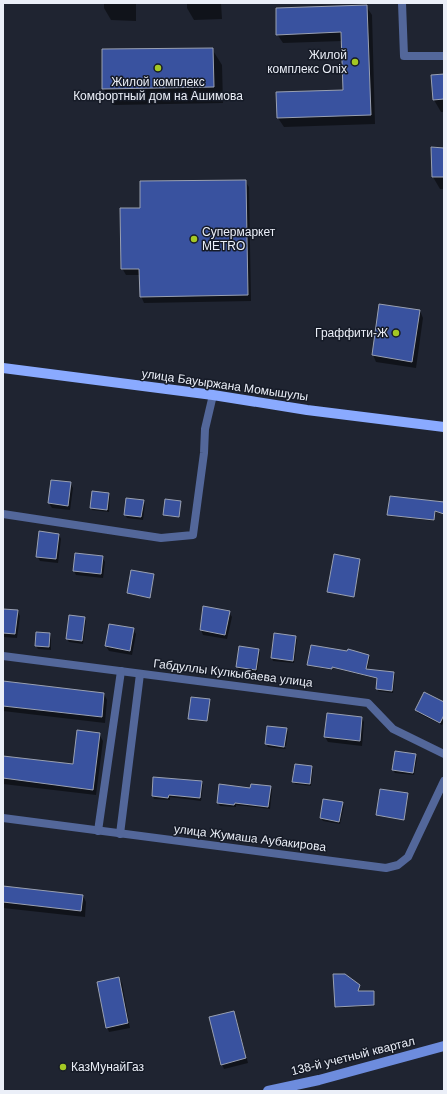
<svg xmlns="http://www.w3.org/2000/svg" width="447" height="1094" font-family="Helvetica,sans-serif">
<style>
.shadow{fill:#0007}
.building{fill:#39529f;stroke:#99a0b1}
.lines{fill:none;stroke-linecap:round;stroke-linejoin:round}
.street{stroke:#53679a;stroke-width:8}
.secondary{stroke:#6d8cdd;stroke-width:10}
.primary{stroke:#8aaaff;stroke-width:10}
.poi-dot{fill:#a4c824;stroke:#161b27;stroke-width:1.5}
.labels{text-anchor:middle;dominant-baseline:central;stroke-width:3;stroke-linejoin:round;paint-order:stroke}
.poi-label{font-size:12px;fill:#ebeff8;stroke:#161b27;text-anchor:end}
.street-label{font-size:12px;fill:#ebeff8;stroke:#161b27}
</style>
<rect width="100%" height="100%" fill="#1f2431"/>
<!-- shadow -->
<g class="shadow">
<polygon points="104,3 136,3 136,21 111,20 104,8"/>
<polygon points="187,3 221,3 222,19 194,20 187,8"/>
<polygon points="366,6 372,15 375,124 284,127 278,118 277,93 344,91 342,41 283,43 277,34"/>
<polygon points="212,49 222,65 223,103 113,105 103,88"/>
<polygon points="444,75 444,112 441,112 434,100"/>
<polygon points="432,148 444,149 444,189 440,189 433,177"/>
<polygon points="245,181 249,187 251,301 144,303 141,296 140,275 126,275 122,268 141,209"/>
<polygon points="380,305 420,311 423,318 416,368 376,362 373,355"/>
<polygon points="70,483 73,488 70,510 52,508 49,503"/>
<polygon points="109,494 110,497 109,512 92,510 91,507"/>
<polygon points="127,499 143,501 145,504 143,520 127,518 125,515"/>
<polygon points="180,502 179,517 165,516 164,515"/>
<polygon points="444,503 444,514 436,512 434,521 389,516 389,515"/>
<polygon points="59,535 61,539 58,563 40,561 37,556"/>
<polygon points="102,557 105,562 103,578 76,575 74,571"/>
<polygon points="360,560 354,597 329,593 328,592"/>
<polygon points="132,571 154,575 150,598 129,594"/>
<polygon points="204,607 229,612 232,617 227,639 203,635 201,630"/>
<polygon points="3,610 17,611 20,616 17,638 3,637"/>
<polygon points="84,618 86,621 83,644 69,642 67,639"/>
<polygon points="133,629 136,634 132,655 109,651 106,646"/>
<polygon points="50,634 51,637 51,650 38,649 36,646"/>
<polygon points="295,637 297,640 294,663 273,661 272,658"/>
<polygon points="258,650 260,653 257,672 239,670 237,667"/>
<polygon points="369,656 370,657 367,670 394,673 395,674 393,693 378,691 378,679 333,668 333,670 309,666 308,665"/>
<polygon points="3,682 104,694 107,700 105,723 3,711"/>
<polygon points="209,700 207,722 189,720 189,718"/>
<polygon points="444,703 444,721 442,725 418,713 416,710"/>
<polygon points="362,718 364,722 362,746 328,742 325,737"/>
<polygon points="268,727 286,729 288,732 286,746 266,743 266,745 266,744"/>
<polygon points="99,734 103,741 96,795 3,784 3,757 74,766"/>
<polygon points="267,745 286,748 285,749 268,747"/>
<polygon points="415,755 417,758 414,775 395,773 393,770"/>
<polygon points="311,766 313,769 311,786 295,784 293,781"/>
<polygon points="201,782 203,785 201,801 170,797 170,800 154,799 153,796"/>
<polygon points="270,787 272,790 270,809 236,805 236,807 220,806 218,803 251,789"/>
<polygon points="407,794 404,820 378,816 377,815"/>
<polygon points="342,803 344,806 340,824 323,821 321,818"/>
<polygon points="3,887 83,896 86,902 85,917 3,908"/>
<polygon points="334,975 359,985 358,992 374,993 374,1006 336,1008"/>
<polygon points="119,979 122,983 130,1028 109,1032 107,1027"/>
<polygon points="233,1012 236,1017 248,1063 224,1069 222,1064"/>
</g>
<!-- building -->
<g class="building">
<polygon points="367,5 371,115 277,118 276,92 343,90 341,32 276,35 276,8"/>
<polygon points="213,48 214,87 102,89 102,49"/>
<polygon points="444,74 444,99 433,100 431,75"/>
<polygon points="431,147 444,148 444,177 432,177"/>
<polygon points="246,180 248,295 140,297 139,269 121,269 120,208 140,208 140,181"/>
<polygon points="379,304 420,310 412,362 372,355"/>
<polygon points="51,480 71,482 68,506 48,503"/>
<polygon points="92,491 109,493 107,510 90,508"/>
<polygon points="390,496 444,502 444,514 435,511 434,520 387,515"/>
<polygon points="126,498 144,500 141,517 124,515"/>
<polygon points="165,499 181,501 179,517 163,515"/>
<polygon points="39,531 59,534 56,559 36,557"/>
<polygon points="75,553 103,556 101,574 73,571"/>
<polygon points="334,554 360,559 354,597 327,592"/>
<polygon points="131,570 154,574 150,598 127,593"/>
<polygon points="203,606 230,611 225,635 200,630"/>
<polygon points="3,609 18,610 15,634 3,633"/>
<polygon points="69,615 85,617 82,641 66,639"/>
<polygon points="109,624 134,628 130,651 105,646"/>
<polygon points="36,632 50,633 49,647 35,646"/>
<polygon points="274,633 296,636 293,661 271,658"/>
<polygon points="311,645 347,651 348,649 369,655 366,669 394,672 392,691 376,689 377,678 332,667 332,669 307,665"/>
<polygon points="239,646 259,649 256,670 236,667"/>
<polygon points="3,681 104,693 102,717 3,706"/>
<polygon points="424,692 444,702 444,715 440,723 415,710"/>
<polygon points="191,697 210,699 207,721 188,719"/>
<polygon points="327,713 362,717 360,741 324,737"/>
<polygon points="267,726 287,728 284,747 265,744"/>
<polygon points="77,730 100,733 93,790 3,778 3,756 73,764"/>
<polygon points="395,751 416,754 413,773 392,770"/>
<polygon points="295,764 312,766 310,784 292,782"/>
<polygon points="153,777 202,781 200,798 169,795 168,798 152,796"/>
<polygon points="219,784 250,788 251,784 271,786 268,807 235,803 234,805 217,803"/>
<polygon points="380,789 408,793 404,820 376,815"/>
<polygon points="323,799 343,802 339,822 320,818"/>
<polygon points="3,886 83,895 81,911 3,902"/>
<polygon points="333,974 345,974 360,985 358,991 374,991 374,1005 335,1007"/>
<polygon points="119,977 128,1023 106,1028 97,982"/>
<polygon points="234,1011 246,1058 221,1065 209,1017"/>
</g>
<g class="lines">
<!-- street -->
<g class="street">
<polyline points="402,3 404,56 444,56"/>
<polyline points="3,514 161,538 193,535 204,453 205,429 213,395"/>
<polyline points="3,656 368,703 393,729 444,754"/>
<polyline points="3,818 386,868 398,865 408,857 444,781"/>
<polyline points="98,831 121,671"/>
<polyline points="120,834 140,674"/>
</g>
<!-- secondary -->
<polyline class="secondary" points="268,1091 319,1080 444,1046"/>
<!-- primary -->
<polyline class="primary" points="3,368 213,395 307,410 444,427"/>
</g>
<!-- markers -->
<g class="poi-dot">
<circle cx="355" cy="62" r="4"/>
<circle cx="158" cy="68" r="4"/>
<circle cx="194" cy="239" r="4"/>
<circle cx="396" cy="333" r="4"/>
<circle cx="63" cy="1067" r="4"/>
</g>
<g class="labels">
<!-- poi labels -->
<g class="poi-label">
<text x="347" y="55">Жилой<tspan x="347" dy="14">комплекс Onix</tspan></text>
<text x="158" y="82" text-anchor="middle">Жилой комплекс<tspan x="158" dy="14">Комфортный дом на Ашимова</tspan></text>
<text x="202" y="232" text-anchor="start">Супермаркет<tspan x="202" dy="14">METRO</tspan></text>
<text x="388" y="333">Граффити-Ж</text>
<text x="71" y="1067" text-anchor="start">КазМунайГаз</text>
</g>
<!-- street labels -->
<g class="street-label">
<text transform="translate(225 385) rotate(8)">улица Бауыржана Момышулы</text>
<text transform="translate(233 673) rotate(7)">Габдуллы Кулкыбаева улица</text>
<text transform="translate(250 838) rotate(7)">улица Жумаша Аубакирова</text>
<text transform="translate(353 1056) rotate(-14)">138-й учетный квартал</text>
</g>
</g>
<!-- border -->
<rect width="447" height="1094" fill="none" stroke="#ebeff8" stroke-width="8"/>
</svg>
